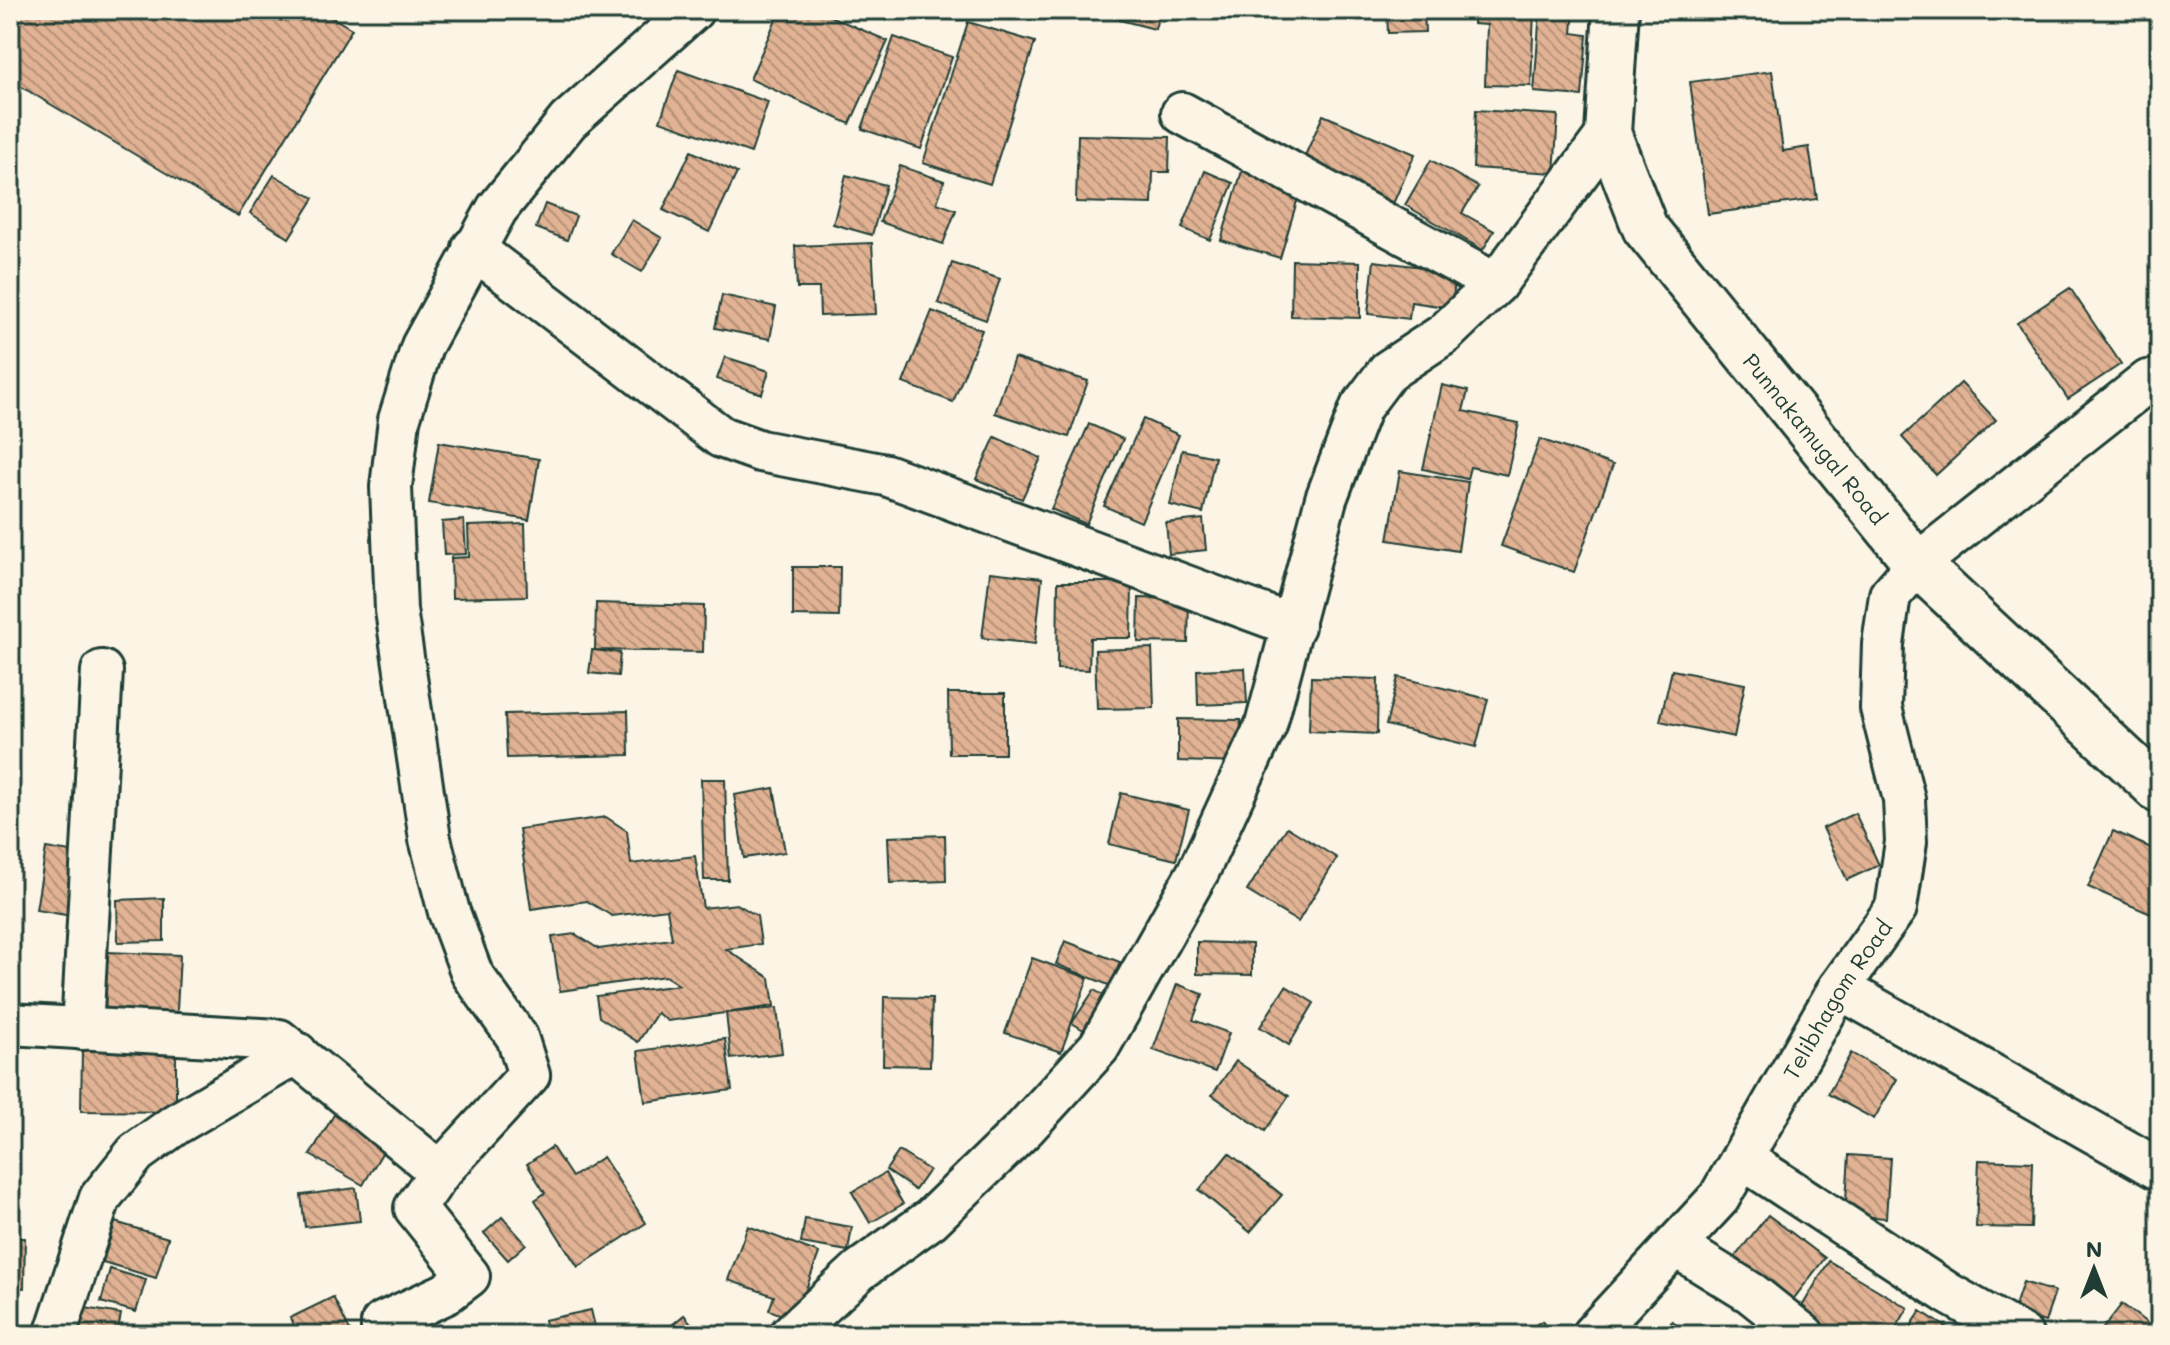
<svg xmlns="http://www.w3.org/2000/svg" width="2170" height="1345" font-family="Mali,sans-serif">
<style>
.building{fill:url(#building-back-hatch);stroke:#1f3d34;stroke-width:2}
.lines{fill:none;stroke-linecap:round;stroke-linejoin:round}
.minor-casing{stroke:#1f3d34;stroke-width:46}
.tertiary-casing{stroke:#1f3d34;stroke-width:50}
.minor{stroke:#fcf5e5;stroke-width:40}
.tertiary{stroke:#fcf5e5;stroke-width:44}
.labels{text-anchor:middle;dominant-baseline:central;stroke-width:8;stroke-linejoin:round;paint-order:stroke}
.street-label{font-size:22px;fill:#1f3d34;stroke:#fcf5e5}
</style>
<defs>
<pattern id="building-back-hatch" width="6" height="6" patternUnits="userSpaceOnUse" patternTransform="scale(2)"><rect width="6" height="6" fill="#e1b293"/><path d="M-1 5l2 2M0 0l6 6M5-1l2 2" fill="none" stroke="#b69279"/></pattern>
</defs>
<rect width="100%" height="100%" fill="#fcf5e5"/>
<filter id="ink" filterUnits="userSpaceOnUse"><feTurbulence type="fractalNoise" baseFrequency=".0125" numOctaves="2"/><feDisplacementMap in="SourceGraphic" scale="16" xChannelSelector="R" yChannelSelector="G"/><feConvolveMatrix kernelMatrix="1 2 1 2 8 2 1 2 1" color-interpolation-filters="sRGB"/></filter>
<g filter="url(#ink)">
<!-- building -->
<g class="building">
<polygon points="10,10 320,10 352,29 238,216 10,80"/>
<polygon points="780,10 816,10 888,41 850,124 750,79"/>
<polygon points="958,10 1000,10 1001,17 958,20"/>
<polygon points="1101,10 1160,10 1155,29 1100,15"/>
<polygon points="1387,10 1424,10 1425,32 1388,33"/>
<polygon points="1473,10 1534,10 1531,86 1485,85 1487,25 1473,24"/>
<polygon points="1540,10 1574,10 1572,33 1587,35 1582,96 1534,92"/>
<polygon points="968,22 1035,42 990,184 923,163"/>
<polygon points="894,37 952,57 921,149 862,129"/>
<polygon points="678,70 768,102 751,153 660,121"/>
<polygon points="1772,71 1783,151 1809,147 1817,199 1708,214 1690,82"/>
<polygon points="1476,110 1558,115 1554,173 1473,168"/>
<polygon points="1323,115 1415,154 1392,206 1300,167"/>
<polygon points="1078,135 1170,137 1169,172 1153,172 1152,204 1076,202"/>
<polygon points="691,151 737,173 709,232 663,210"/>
<polygon points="1431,160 1478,187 1462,213 1494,231 1483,250 1405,205"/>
<polygon points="900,166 944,181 937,203 956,210 943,244 880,222"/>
<polygon points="1205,171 1233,183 1210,240 1182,228"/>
<polygon points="1242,171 1301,188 1280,258 1221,240"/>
<polygon points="274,175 314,198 289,238 250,213"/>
<polygon points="846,175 886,185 872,235 833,224"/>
<polygon points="545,204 576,216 567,240 536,228"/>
<polygon points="632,220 662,238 642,272 611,254"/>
<polygon points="872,243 876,314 820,316 819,288 797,288 795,246"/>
<polygon points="1292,260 1360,262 1360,318 1291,316"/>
<polygon points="1374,261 1456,271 1452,308 1411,302 1409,319 1368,314"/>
<polygon points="952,263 1000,279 986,320 938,303"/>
<polygon points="2070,288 2121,364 2068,399 2017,323"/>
<polygon points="722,295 776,307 770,339 715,328"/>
<polygon points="932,311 982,330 953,402 903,383"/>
<polygon points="725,357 769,371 762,394 717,379"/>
<polygon points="1014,358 1088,381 1069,437 995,413"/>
<polygon points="1961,383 1996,420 1936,475 1902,437"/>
<polygon points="1442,385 1468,391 1463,411 1519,423 1507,475 1470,467 1467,479 1423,469"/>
<polygon points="1143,419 1179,435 1141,522 1104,506"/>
<polygon points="1089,424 1123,439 1086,524 1051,509"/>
<polygon points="995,437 1041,458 1022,499 976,479"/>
<polygon points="1540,439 1613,465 1574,572 1501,546"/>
<polygon points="439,442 539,459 529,520 429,503"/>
<polygon points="1182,450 1215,457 1203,513 1170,505"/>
<polygon points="1400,471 1468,482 1458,551 1388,540"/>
<polygon points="1203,519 1206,550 1169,554 1166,523"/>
<polygon points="464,520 466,554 444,555 442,522"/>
<polygon points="525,524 527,596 452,598 451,558 469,557 468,526"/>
<polygon points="793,567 840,567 839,617 793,616"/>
<polygon points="990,572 1042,578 1035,644 982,638"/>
<polygon points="1058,582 1132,582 1131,638 1090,638 1089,670 1057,669"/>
<polygon points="1139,598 1189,599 1188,643 1138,642"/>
<polygon points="596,603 704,606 703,652 595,650"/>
<polygon points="1152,648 1154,708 1097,709 1095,650"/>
<polygon points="592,650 620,653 618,676 589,673"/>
<polygon points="10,655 13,655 10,745"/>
<polygon points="1245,668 1247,703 1198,705 1197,670"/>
<polygon points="1672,670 1745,684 1734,737 1660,721"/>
<polygon points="1311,677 1378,679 1377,734 1309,731"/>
<polygon points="1398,677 1488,699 1476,747 1386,725"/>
<polygon points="948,693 1005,693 1005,754 949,754"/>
<polygon points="628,711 629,755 507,758 505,714"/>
<polygon points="1178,719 1241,720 1240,763 1178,761"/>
<polygon points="701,779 725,779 728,880 704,880"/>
<polygon points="774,788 785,852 744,858 734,795"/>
<polygon points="1121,793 1189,810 1176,860 1109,844"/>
<polygon points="1855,813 1879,865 1847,880 1823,828"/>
<polygon points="606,817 627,831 631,864 695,856 703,908 737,904 757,916 761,944 726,949 770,978 774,1006 668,1021 657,1013 638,1042 599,1017 596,996 679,985 665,976 560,991 552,937 575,934 599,949 672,939 667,909 612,916 587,901 531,909 519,829"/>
<polygon points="1287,827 1337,858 1298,922 1247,891"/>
<polygon points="2113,831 2160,852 2160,918 2088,887"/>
<polygon points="945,835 946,881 890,883 888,837"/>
<polygon points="46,848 83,854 72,916 36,910"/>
<polygon points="164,898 164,941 118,942 117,900"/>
<polygon points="1065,941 1120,962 1111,986 1056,964"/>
<polygon points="1197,942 1252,944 1252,975 1197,974"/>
<polygon points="107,952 180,955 176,1029 105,1010"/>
<polygon points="1032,958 1088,978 1061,1052 1005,1033"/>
<polygon points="1177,984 1203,994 1193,1020 1229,1033 1215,1072 1153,1050"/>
<polygon points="1286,986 1314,1003 1289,1045 1260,1027"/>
<polygon points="1094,990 1117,1003 1095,1037 1072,1023"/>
<polygon points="884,997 932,998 930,1066 883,1065"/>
<polygon points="777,1008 782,1053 731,1059 726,1013"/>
<polygon points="725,1039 732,1090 645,1102 638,1051"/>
<polygon points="82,1049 176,1050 176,1112 81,1111"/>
<polygon points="1851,1053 1897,1079 1874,1119 1828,1094"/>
<polygon points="1236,1061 1289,1096 1265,1131 1212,1095"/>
<polygon points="335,1113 388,1143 363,1185 310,1155"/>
<polygon points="552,1147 572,1177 603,1157 646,1223 578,1267 535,1200 545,1193 527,1164"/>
<polygon points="899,1151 929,1170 915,1190 886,1170"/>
<polygon points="1229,1153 1282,1195 1250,1232 1199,1190"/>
<polygon points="1849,1155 1890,1158 1886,1218 1845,1215"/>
<polygon points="1979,1160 2033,1162 2031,1228 1976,1227"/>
<polygon points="885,1173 903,1204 870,1223 852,1192"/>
<polygon points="356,1188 360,1221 305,1227 301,1195"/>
<polygon points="1768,1215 1825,1258 1788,1306 1731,1262"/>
<polygon points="502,1217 526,1244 508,1260 484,1233"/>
<polygon points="805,1219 852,1227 848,1251 801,1243"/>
<polygon points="115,1222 168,1238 156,1278 103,1262"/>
<polygon points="748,1226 819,1253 795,1320 769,1310 774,1296 728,1280"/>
<polygon points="10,1238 25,1238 24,1288 10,1287"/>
<polygon points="1829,1261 1908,1308 1892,1335 1821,1335 1794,1320"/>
<polygon points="110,1269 146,1280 136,1312 101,1302"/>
<polygon points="2023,1282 2055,1292 2045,1322 2013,1312"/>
<polygon points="333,1297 352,1335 298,1335 290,1318"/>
<polygon points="2122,1304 2160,1333 2160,1335 2098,1335"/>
<polygon points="79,1307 121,1314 117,1335 75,1335"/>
<polygon points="591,1310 597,1335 547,1335 544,1320"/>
<polygon points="1921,1311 1958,1335 1905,1335"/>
<polygon points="684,1315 701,1335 660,1335"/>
<polygon points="1542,1321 1551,1335 1520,1335"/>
<polygon points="1673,1321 1684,1335 1655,1335"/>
</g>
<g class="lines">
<defs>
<g id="minor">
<polyline points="1182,113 1496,284"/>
<polyline points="473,248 721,437 760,451 886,475 1294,626"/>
<polyline points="1839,988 2160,1170"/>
<polyline points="10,1024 279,1040 440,1172 529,1075 517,1037 472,974 449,912 430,839 396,610 391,487 399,420 422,346 497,209 568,121 693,10"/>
<polyline points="82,1029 102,671"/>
<polyline points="1743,1159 1949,1294 2022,1335"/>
<polyline points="1675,1246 1751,1293 1804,1335"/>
<polyline points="55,1335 100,1198 136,1153 176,1124 297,1053"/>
<polyline points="382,1335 382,1323 445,1294 469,1276 415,1208 440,1172"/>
<polyline points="790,1335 860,1270 931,1219 1025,1128 1099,1047 1199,870 1266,725 1326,499 1361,407 1388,371 1444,334 1496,284 1608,133"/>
<path id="s1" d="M 1592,1335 L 1719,1198 L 1839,988 L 1896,908 L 1906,842 L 1904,799 L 1881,708 L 1883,644 L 1890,595 L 1917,564 L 2148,381 L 2160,380"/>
</g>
<g id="tertiary">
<path id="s2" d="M 1616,10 L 1608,133 L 1645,228 L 1917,564 L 2160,791"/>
</g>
</defs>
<!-- minor casing -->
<use href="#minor" class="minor-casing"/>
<!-- tertiary casing -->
<use href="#tertiary" class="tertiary-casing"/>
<!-- minor -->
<use href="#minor" class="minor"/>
<!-- tertiary -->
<use href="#tertiary" class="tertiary"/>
</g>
</g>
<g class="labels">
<!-- street labels -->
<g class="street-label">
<text stroke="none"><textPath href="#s2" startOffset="496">Punnakamugal Road</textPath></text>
<text stroke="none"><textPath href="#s1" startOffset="418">Telibhagom Road</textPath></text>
</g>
</g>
<!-- margin -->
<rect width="2170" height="1345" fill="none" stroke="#fcf5e5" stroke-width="40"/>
<rect x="20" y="20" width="2130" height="1305" fill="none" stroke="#1f3d34" stroke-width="3" filter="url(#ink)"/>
<!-- north arrow -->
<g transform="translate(2094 1269)" stroke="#fcf5e5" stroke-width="6" paint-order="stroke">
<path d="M0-6L14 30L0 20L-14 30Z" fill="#1f3d34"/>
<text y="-12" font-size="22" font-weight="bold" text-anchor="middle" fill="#1f3d34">N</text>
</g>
</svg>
